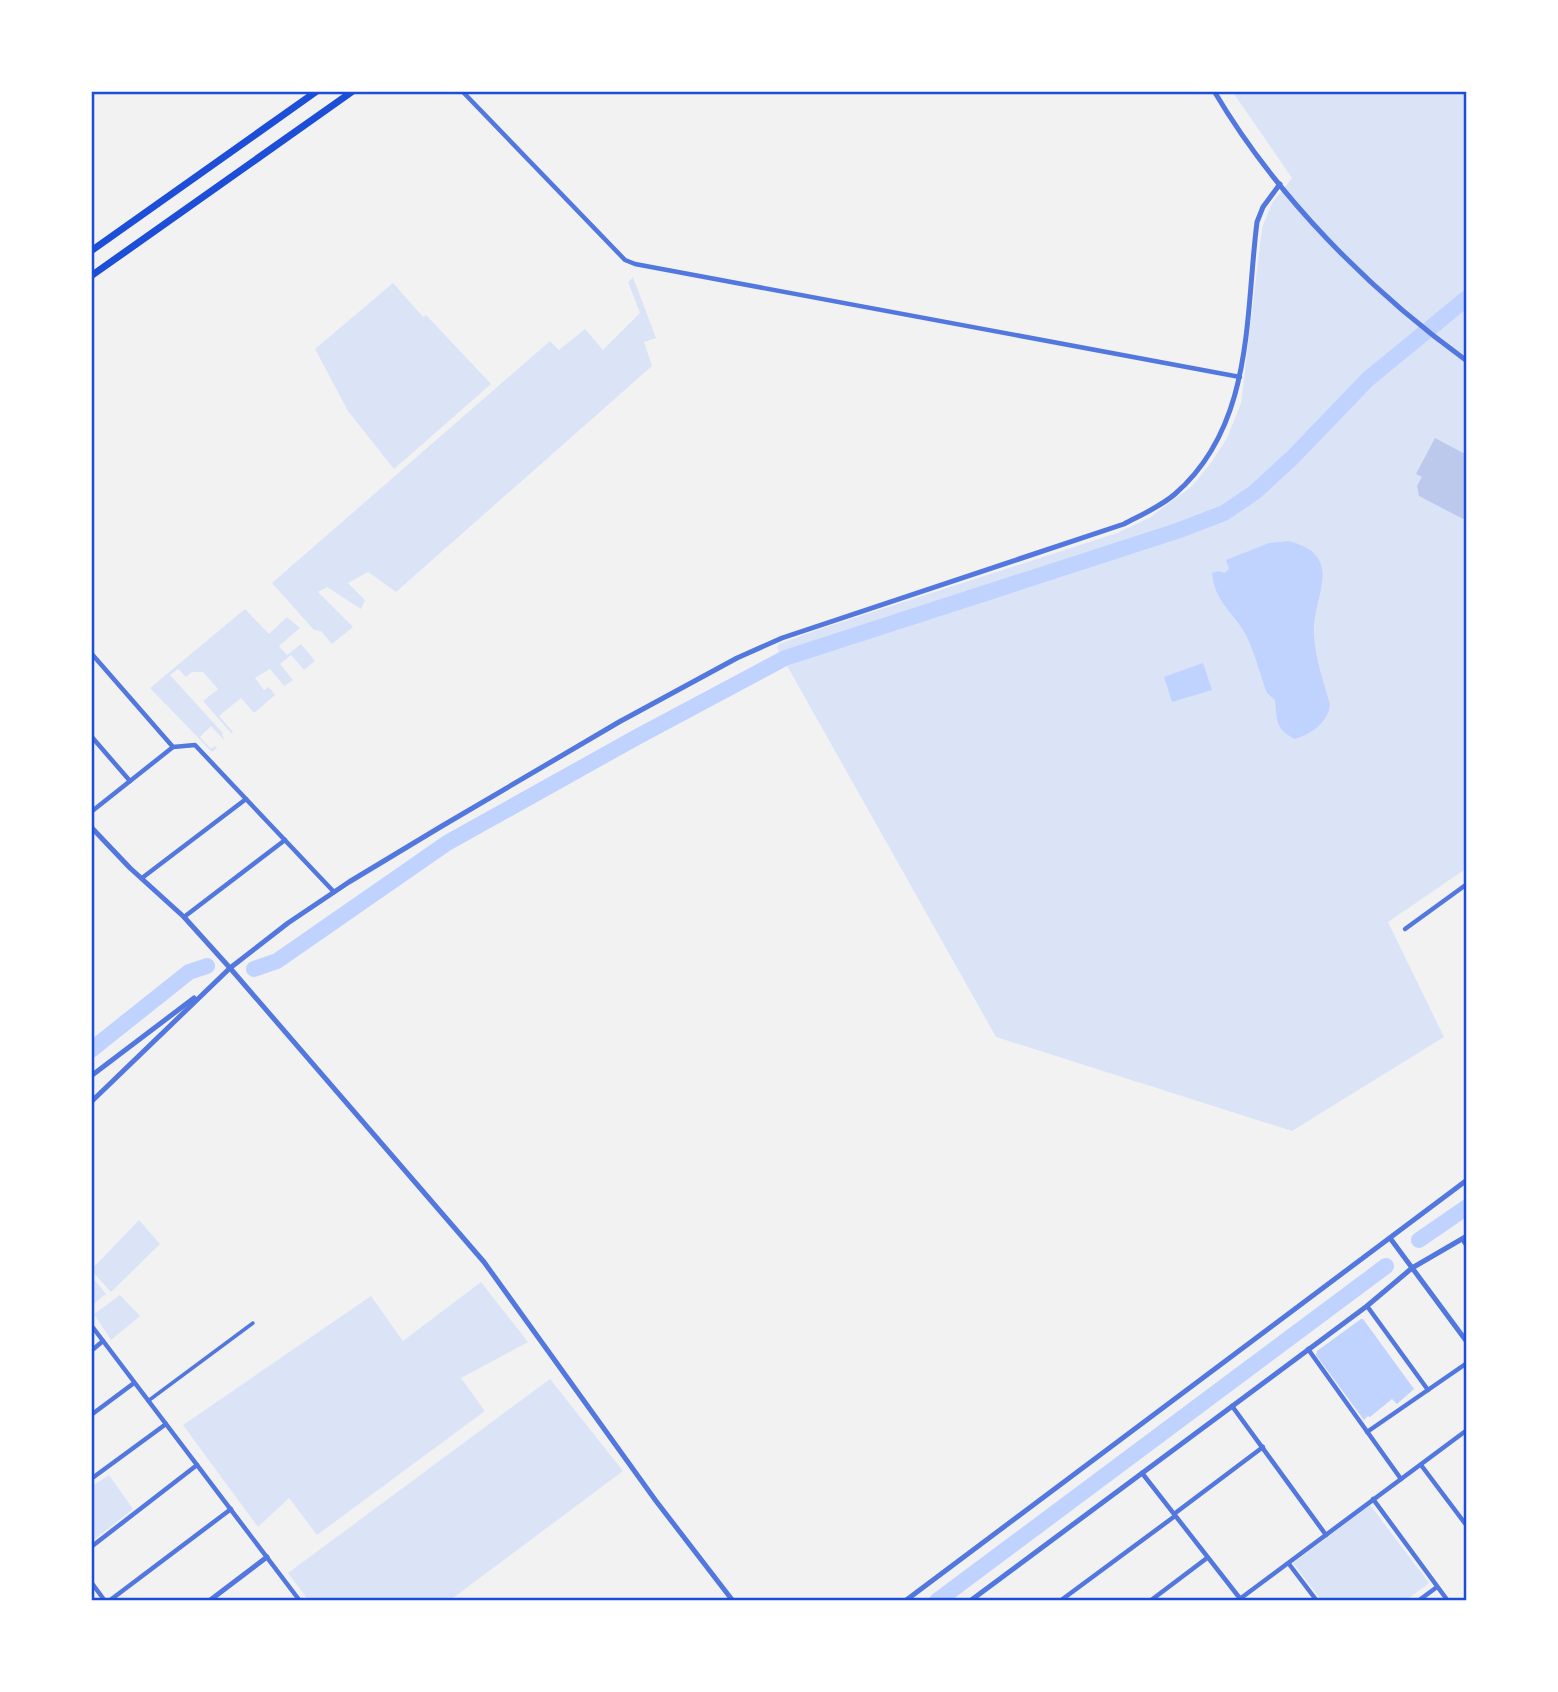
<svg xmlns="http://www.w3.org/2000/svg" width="1558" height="1692" font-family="'DejaVu Sans',sans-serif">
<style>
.green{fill:#dbe4f7}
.water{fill:#bfd3fe}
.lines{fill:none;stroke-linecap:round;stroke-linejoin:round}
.river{stroke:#bfd3fe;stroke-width:16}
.building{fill:#bdc9ec}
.pedestrian{stroke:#5277de;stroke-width:3.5}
.minor{stroke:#5277de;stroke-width:4.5}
.tertiary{stroke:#5277de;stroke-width:5}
.primary{stroke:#1d4ed8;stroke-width:7}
.neatline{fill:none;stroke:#1d4ed8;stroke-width:2.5}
</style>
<rect width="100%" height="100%" fill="#f2f2f2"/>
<!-- green -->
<g class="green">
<polygon points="1232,91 1467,91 1467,868 1388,922 1444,1037 1292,1131 996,1037 777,648 779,644 820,629 1117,533 1149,518 1191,487 1211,463 1227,438 1241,403 1262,228 1272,203 1292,178"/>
<polygon points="633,277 656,338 644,342 652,366 396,592 368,572 348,583 365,600 361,609 327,587 318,592 353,627 332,644 321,631 314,630 272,583 550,341 559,350 585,329 603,350 640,313 628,282"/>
<polygon points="393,283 423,317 426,315 491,384 394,469 348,411 315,349"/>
<polygon points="245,609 269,634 287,617 300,628 279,646 287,655 301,644 315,661 304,670 291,655 280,664 293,680 284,686 270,669 255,678 264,690 269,687 275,695 254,713 241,698 219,716 233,732 231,733 203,701 218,689 203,672 192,672 186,677 178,669 170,675 222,732 224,740 211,726 200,737 211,749 215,746 217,748 212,752 150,688"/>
<polygon points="139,1220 160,1244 111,1292 91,1270"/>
<polygon points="91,1276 106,1294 91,1306"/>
<polygon points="481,1282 528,1342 461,1378 485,1411 317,1535 289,1498 258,1527 183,1425 371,1296 403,1341"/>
<polygon points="120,1295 140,1316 111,1340 94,1314"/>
<polygon points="550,1379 623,1471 449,1601 309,1601 288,1573"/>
<polygon points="109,1475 133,1509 91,1542 91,1487"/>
<polygon points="1370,1505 1429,1583 1405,1601 1322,1601 1293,1563"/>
</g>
<!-- water -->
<g class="water">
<path d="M 1288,541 C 1348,556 1311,597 1314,635 C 1315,658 1324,683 1330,705 C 1327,723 1313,733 1295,739 C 1275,729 1277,720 1275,700 L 1267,693 C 1260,675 1255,653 1246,635 C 1233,611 1215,603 1212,573 L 1218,571 L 1225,573 L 1229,569 L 1226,560 L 1269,543 Z"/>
<polygon points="1203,663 1212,690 1172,702 1164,677"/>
<polygon points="1361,1319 1363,1319 1414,1389 1397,1404 1392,1399 1370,1417 1368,1416 1364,1420 1316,1355 1317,1351"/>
</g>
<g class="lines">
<!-- river -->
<g class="river">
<polyline points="254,969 277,961 447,843 637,737 785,658 1177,531 1224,513 1255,492 1293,457 1368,379 1467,298"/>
<polyline points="91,1050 189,972 207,966"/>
<polyline points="1419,1240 1467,1207"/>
<polyline points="937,1601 1386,1266"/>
</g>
</g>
<!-- building -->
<polygon class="building" points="1435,438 1467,455 1467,517 1463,519 1419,496 1417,486 1422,477 1416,474"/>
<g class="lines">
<!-- pedestrian -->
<polyline class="pedestrian" points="148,1401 253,1323"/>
<!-- minor -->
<g class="minor">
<polyline points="462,91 625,260 635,264 1240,377"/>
<polyline points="91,653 173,747 91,812"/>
<polyline points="91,736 130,781"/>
<polyline points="173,747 195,745 246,799"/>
<polyline points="142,878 246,799 334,892"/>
<polyline points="184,917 285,840"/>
<polyline points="1405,929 1467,884"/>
<polyline points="1462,1239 1467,1246"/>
<polyline points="1367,1306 1428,1390"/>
<polyline points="91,1325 300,1601"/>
<polyline points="1308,1349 1401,1479"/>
<polyline points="91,1351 103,1341"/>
<polyline points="1232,1406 1326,1535"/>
<polyline points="91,1415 134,1383"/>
<polyline points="1367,1432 1467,1363"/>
<polyline points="1421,1465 1467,1526"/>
<polyline points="1142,1473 1242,1601"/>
<polyline points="91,1479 166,1424"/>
<polyline points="1373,1499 1448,1601"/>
<polyline points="1174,1514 1263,1447"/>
<polyline points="91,1547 197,1465"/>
<polyline points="1289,1564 1317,1601"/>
<polyline points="91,1582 105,1601"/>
<polyline points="109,1601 231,1509"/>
<polyline points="1060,1601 1175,1516"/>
<polyline points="1150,1601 1207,1558"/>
<polyline points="1237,1601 1467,1430"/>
<polyline points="1418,1601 1437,1587"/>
</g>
<!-- tertiary -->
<g class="tertiary">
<path d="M 1214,91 C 1276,196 1369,290 1467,361"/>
<polyline points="91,827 130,868 184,917 230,968 484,1262 656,1501 733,1601"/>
<polyline points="91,1076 194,998"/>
<path d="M 91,1102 L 230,968 L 288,923 L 349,882 L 442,826 L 619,722 L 737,658 L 782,638 L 1124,524 C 1141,515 1160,507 1175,494 C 1254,425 1245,317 1257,222 L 1263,207 L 1280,184"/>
<polyline points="1390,1238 1467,1342"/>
<polyline points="209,1601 267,1557"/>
<polyline points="905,1601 1467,1180"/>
<polyline points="970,1601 1367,1306 1412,1268 1467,1236"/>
</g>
<!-- primary -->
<g class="primary">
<polyline points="91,251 317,91"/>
<polyline points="91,276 353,91"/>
</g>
</g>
<!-- border -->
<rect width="1558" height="1692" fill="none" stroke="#ffffff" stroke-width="186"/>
<rect x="93" y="93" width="1372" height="1506" class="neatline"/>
</svg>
